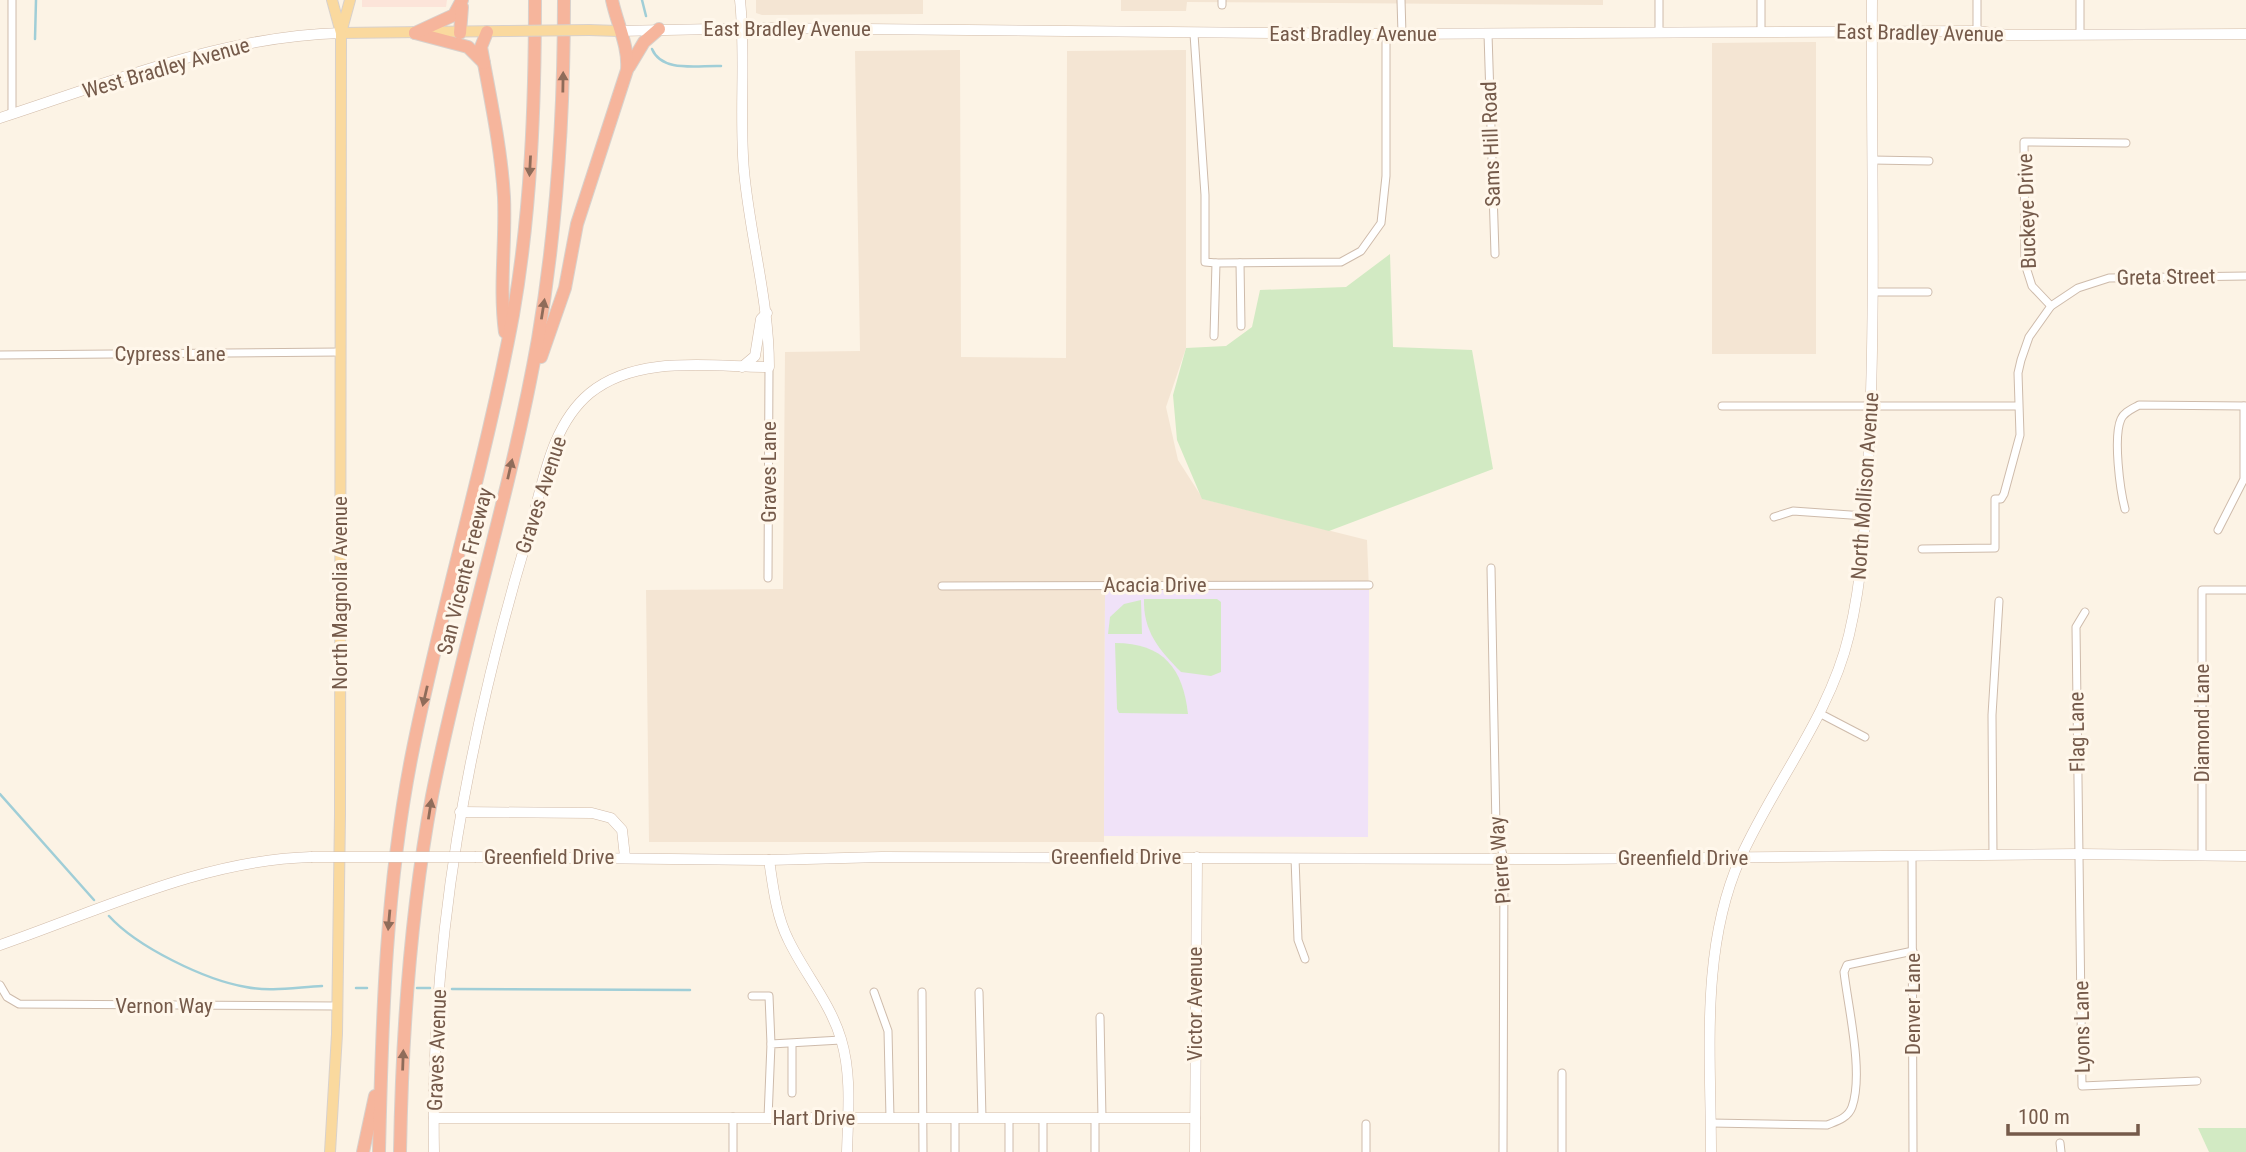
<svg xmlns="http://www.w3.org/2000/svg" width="2246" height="1152" font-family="'Roboto Condensed',sans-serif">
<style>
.residential{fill:#f4e5d3}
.commercial{fill:#fce4d9}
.education{fill:#f0e2f8}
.green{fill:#d2eac3}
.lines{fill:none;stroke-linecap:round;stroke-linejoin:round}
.stream{stroke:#a0ced7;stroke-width:2.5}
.street-casing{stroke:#cebbab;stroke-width:9}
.secondary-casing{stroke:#d1bba9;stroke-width:11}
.primary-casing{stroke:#d8d1cc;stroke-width:12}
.highway-casing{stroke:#d8d1cc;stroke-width:14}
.street{stroke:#fff;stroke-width:7}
.secondary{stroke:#fff;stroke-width:10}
.primary{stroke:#fad99e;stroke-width:10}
.highway{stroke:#f6b59c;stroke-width:12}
.secondary-bridge-casing{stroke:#d1bba9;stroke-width:11;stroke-linecap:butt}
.primary-bridge-casing{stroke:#d8d1cc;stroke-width:12;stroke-linecap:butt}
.secondary-bridge{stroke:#fff;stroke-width:10}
.primary-bridge{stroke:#fad99e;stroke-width:10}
.oneway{fill:#8f6c5a}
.labels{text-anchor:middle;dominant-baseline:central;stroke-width:6;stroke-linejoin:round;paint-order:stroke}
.street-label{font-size:21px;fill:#755a4a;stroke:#fff7eb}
</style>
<rect width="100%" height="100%" fill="#fcf3e5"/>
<!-- residential -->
<g class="residential">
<polygon points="756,0 923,0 923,14 762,15 756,13"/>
<polygon points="1121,0 1603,0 1603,5 1187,2 1186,11 1121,11"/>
<polygon points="1816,42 1816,354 1712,354 1712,43"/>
<polygon points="960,50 961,357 1066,358 1067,51 1186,50 1186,348 1166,407 1178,460 1203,499 1367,540 1369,590 1105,589 1104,842 649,842 646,590 783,589 785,352 860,351 855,51"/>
</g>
<!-- commercial -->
<polygon class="commercial" points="362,0 447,0 446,7 362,7"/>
<!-- education -->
<polygon class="education" points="1105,589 1369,590 1368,837 1104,836"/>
<!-- green -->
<g class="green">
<polygon points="1390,254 1393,347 1472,350 1493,469 1329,531 1202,499 1177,440 1173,395 1186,348 1226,346 1252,327 1260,290 1346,287"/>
<path d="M 1144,599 L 1217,599 L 1221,602 L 1221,672 L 1211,676 L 1181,672 C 1159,650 1143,631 1144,599 Z"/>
<polygon points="1141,600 1142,634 1108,634 1110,617 1124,604"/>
<path d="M 1115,643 C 1164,643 1183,669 1188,714 L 1119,713 L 1117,709 Z"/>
<polygon points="2198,1128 2246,1128 2246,1152 2209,1152"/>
</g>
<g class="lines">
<!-- stream -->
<g class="stream">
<polyline points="642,0 646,16"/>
<polyline points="35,39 36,0"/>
<path d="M 652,49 C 662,73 698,65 721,66"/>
<polyline points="0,794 94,900"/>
<path d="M 109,916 C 137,947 205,980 246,987 C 270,992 298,987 322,986"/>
<polyline points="356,988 367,988"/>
<polyline points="417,988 430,988"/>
<polyline points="452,989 690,990"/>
</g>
<defs>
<g id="street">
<polyline points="12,0 12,114"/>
<polyline points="1222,0 1222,5"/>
<polyline points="1401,0 1402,34"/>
<polyline points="1977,0 1977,31"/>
<polyline points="1659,31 1659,0"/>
<polyline points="1761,31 1761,0"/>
<polyline points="1194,34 1205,195 1205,262 1216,263 1341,262 1361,251 1381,223 1386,176 1386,34"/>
<polyline points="1488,34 1495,254"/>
<polyline points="2080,35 2080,0"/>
<polyline points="1872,160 1929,161"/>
<polyline points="1240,263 1241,326"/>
<polyline points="1873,292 1928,292"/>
<polyline points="2051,306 2032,286 2025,264 2024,142 2126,143"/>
<polyline points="1214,336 1216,263"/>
<polyline points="0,355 340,352"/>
<polyline points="1722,406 2018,406"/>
<path d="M 2125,509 C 2120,490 2113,437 2121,419 C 2124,412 2132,409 2139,405 L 2246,406"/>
<polyline points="1774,517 1793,511 1865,516"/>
<polyline points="2218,530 2244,479 2244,406"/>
<polyline points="1922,549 1995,548 1995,499 2001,499 2004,494 2020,435 2018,373 2021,360 2029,337 2051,306 2078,288 2109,278 2246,276"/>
<polyline points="1491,568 1496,828 1504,859 1503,1152"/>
<polyline points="768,578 769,367"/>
<polyline points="942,586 1369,585"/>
<polyline points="2085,612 2076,627 2082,1086 2197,1081"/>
<polyline points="1819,713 1865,737"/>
<polyline points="1993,855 1992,715 1999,601"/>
<polyline points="1912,856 1913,1152"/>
<polyline points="2202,856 2202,590 2246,590"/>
<polyline points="1295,858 1298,940 1305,959"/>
<polyline points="0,985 7,997 19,1004 337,1006"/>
<polyline points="874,992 888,1031 890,1118"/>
<polyline points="922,992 923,1152"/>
<polyline points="979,992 982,1118"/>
<polyline points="752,996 769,996 771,1044"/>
<polyline points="1100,1017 1102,1118"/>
<polyline points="792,1044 792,1093"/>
<polyline points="1562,1073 1562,1152"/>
<polyline points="768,1118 771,1044 841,1040"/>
<polyline points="955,1118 955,1152"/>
<polyline points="1009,1118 1009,1152"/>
<polyline points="1043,1118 1043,1152"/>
<polyline points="1095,1118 1095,1152"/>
<path d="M 1711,1123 L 1827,1125 C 1837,1121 1848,1118 1852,1107 C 1864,1073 1848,1007 1844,972 L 1847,965 L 1913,951"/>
<polyline points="2060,1143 2061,1152"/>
<polyline points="733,1152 733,1117"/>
<polyline points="1366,1152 1366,1124"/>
</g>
<g id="secondary">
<polyline points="618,31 762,28 1386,34 1977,31 2008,35 2246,34"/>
<path d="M 0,118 C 111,82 223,36 341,33"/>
<polyline points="742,367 755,356 761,319 767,313"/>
<polyline points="460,812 592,813 611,818 622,830 625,857"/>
<polyline points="476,857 769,860 882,857 1564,859 2079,854 2246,856"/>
<path d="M 769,860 C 773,886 776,915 788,939 C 804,973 830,1002 841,1039 C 852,1075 848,1115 847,1152"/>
<path d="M 0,945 C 101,910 203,860 311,857"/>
<polyline points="434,1118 1195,1118"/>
<path d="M 434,1152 C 430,940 468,734 529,532 C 543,485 550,426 590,393 C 638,354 711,367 769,367 C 769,300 750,237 744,171 C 739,114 746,57 740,0"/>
<polyline points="1195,1152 1197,857"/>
<path d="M 1711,1152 C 1711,1055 1700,949 1740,859 C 1774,783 1830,716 1849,635 C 1864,572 1866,509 1869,446 C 1876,297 1871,149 1872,0"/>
</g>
<g id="primary">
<polyline points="589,30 618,31"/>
<polyline points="341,33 504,31"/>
<polyline points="341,33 350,0"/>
<polyline points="330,1152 337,1034 340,814 341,33 332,0"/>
</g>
<g id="highway">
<path d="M 487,32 L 481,47 C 490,97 501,147 504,197 C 506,243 499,287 505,332"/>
<polyline points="415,33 468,47 484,63"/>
<polyline points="415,33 454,15 462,0"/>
<polyline points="460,33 462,7"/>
<polyline points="629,67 644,42 659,29"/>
<path d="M 541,357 L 565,288 L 577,224 L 627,70 C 629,46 617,24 612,0"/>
<polyline points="363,1152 375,1096"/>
<path d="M 379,1152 C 382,1017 386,882 413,749 C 442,604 486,461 513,315 C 531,212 535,105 535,0"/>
<path d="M 400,1152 C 402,1033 410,914 432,796 C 462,643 511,493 538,339 C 557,227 564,114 564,0"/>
</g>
</defs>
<!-- street casing -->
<use href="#street" class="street-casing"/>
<!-- secondary casing -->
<use href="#secondary" class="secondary-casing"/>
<!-- primary casing -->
<use href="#primary" class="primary-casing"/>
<!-- highway casing -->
<use href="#highway" class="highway-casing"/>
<!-- street -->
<use href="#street" class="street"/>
<!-- secondary -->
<use href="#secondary" class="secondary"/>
<!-- primary -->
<use href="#primary" class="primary"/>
<!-- highway -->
<use href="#highway" class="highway"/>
<defs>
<polyline id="secondary-bridge" points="311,857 476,857"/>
<polyline id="primary-bridge" points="504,31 589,30"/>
</defs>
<!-- secondary-bridge casing -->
<use href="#secondary-bridge" class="secondary-bridge-casing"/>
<!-- primary-bridge casing -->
<use href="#primary-bridge" class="primary-bridge-casing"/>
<!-- secondary-bridge -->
<use href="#secondary-bridge" class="secondary-bridge"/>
<!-- primary-bridge -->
<use href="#primary-bridge" class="primary-bridge"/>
</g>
<!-- one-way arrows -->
<defs><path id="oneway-solid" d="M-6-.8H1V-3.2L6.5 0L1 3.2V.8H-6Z" transform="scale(1.75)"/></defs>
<g class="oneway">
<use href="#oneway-solid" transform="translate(563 82) rotate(-89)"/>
<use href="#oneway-solid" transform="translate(530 166) rotate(93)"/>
<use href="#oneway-solid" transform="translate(543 309) rotate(-81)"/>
<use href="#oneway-solid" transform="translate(510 469) rotate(-77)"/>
<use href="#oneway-solid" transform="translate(425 696) rotate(103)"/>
<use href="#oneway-solid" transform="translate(430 809) rotate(-81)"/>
<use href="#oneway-solid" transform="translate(389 920) rotate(95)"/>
<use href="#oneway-solid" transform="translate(403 1060) rotate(-88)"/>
</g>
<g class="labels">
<!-- street labels -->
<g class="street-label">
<text x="787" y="29">East Bradley Avenue</text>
<text transform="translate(1920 33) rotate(1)">East Bradley Avenue</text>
<text x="1353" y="34">East Bradley Avenue</text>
<text transform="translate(166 68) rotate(-16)">West Bradley Avenue</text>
<text transform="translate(1491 144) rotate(-92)">Sams Hill Road</text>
<text transform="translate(2027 211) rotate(-92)">Buckeye Drive</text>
<text transform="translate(2166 277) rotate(-1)">Greta Street</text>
<text x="170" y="354">Cypress Lane</text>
<text transform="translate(769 472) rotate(-90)">Graves Lane</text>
<text transform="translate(1865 486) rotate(-86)">North Mollison Avenue</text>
<text transform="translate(541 495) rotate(-72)">Graves Avenue</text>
<text transform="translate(465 571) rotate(-76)">San Vicente Freeway</text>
<text x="1155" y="585">Acacia Drive</text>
<text transform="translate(340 593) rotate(-90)">North Magnolia Avenue</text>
<text transform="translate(2202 723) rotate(-90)">Diamond Lane</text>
<text transform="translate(2077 732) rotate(-91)">Flag Lane</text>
<text x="549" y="857">Greenfield Drive</text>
<text x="1116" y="857">Greenfield Drive</text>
<text x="1683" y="858">Greenfield Drive</text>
<text transform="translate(1500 860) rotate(-95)">Pierre Way</text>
<text transform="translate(1195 1004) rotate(-90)">Victor Avenue</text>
<text transform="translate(1913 1004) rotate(-90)">Denver Lane</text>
<text x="164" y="1006">Vernon Way</text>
<text transform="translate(2082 1027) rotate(-91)">Lyons Lane</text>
<text transform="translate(437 1050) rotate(-88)">Graves Avenue</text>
<text x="814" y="1118">Hart Drive</text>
</g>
</g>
<!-- scale -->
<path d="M2008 1124v10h130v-10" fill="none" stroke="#755a4a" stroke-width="3.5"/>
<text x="2018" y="1124" font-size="21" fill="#755a4a" stroke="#fff7eb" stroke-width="5" paint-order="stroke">100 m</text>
</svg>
